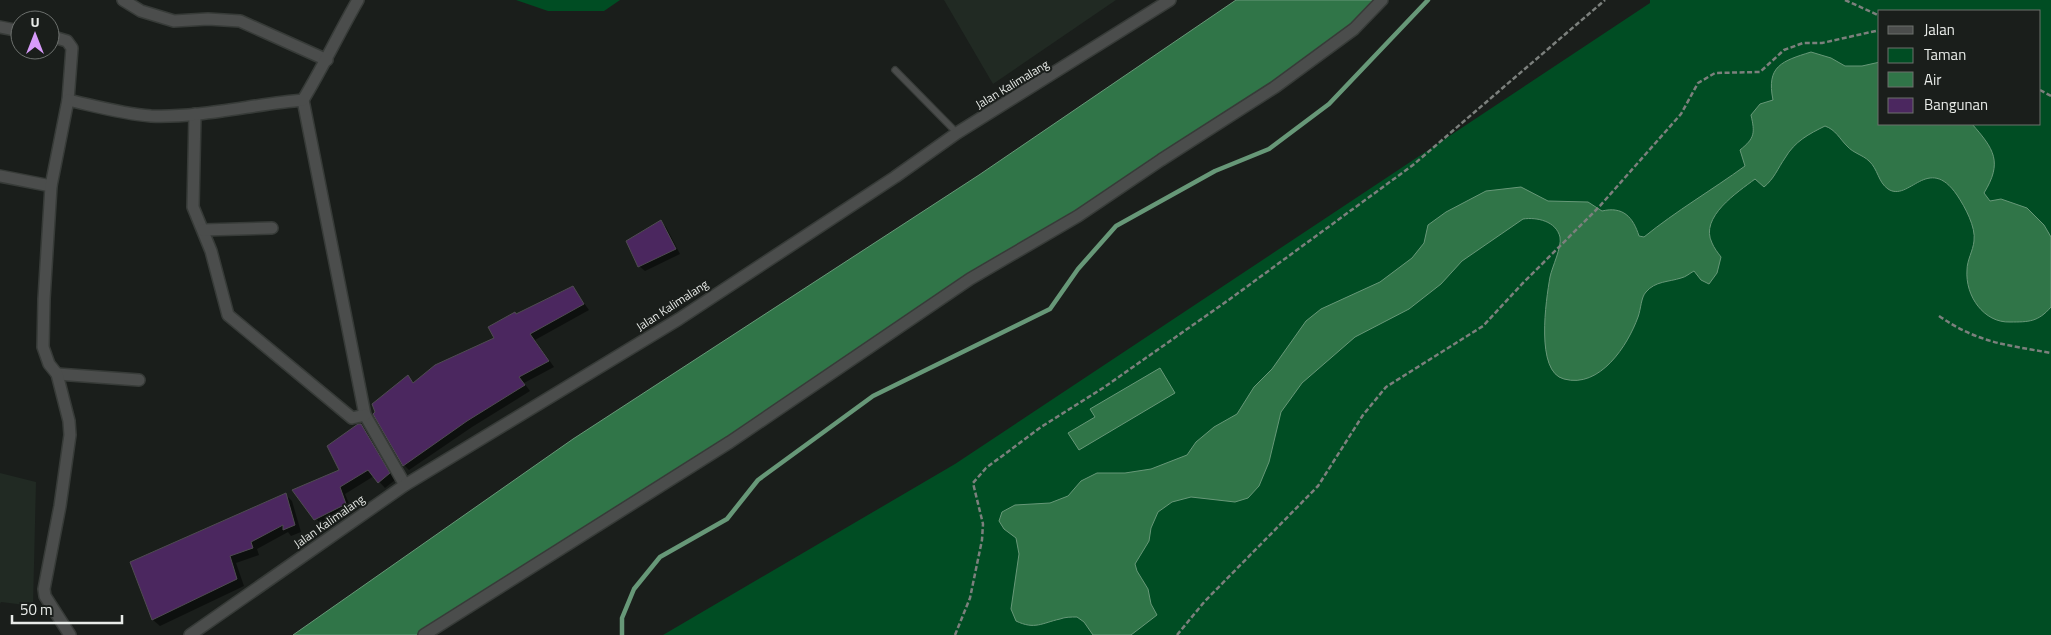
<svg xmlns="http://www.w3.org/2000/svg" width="2051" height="635" font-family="'Titillium Web',sans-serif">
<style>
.built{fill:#212a23}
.green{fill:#004d23;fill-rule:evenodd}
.water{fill:#307548;stroke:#679878}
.shadow{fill:#0007}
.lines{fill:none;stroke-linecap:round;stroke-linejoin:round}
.stream{stroke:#679878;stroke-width:4.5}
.building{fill:#4b275f;stroke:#4f4c51}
.service-casing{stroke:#373b38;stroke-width:8}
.minor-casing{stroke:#373b38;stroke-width:14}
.path{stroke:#7c807d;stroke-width:2.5;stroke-dasharray:5 2.5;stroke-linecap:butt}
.service{stroke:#4b4d4c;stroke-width:5.5}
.minor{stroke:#4b4d4c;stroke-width:11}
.labels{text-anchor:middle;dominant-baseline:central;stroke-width:4;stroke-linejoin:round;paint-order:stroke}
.street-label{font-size:12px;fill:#e8ebe8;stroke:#1a1e1b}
</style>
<rect width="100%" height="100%" fill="#1a1e1b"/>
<!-- built -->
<g class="built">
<polygon points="944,0 1116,0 993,84"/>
<polygon points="0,473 36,482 33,606 1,602 0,604"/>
</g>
<!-- green -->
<g class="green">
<polygon points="516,0 620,0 604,11 548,11"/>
<path d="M 1650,0 L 2051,0 L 2051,635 L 663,635 L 955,464 L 1650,3 ZM 1880,11 L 2040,11 L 2040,124 L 1880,124 Z"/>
</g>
<!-- water -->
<g class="water">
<polygon points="1236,0 1382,0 1275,87 424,635 293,635 573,439 979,175"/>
<path d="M 1811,52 L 1831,58 L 1845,66 L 1862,66 L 1880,62 L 1880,124 L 1972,124 C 1994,149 2003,162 1984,193 L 1990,201 L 2001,199 L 2027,208 L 2044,225 L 2051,237 L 2051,307 C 2038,322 2029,322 2010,322 C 1984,323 1965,296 1967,270 C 1967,260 1973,251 1974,241 C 1976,227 1965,207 1957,195 C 1928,153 1909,203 1888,189 C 1878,182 1878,169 1869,161 C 1863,155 1853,153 1847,146 C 1839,138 1836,130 1825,126 C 1809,134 1795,141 1785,158 C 1778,168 1774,179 1764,187 L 1755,179 C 1738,192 1699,217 1712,243 C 1714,248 1718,253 1721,257 L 1717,273 L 1709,284 L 1701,280 L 1694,271 C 1690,273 1686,277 1681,278 C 1669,282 1655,281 1646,292 C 1641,297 1641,309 1638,317 C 1628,345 1600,389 1564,379 C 1535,372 1546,300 1550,277 C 1552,267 1562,247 1560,237 C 1556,221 1537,217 1523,219 L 1462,261 L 1441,284 L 1409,309 L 1355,337 L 1302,383 L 1281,412 L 1269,462 L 1259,486 L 1248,498 L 1235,502 L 1191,497 L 1172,502 L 1158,512 L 1151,528 L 1149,541 L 1135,564 L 1137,571 L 1148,589 L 1151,604 L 1157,615 L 1131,635 L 1093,635 L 1084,622 L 1077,617 C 1071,617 1065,617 1060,619 C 1042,623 1035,630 1016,621 L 1011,609 L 1019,554 L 1016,538 L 1004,529 L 999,521 L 1002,512 L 1015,505 L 1050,503 L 1068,496 L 1081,481 L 1097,473 L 1125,473 L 1151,469 L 1187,455 L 1196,442 L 1214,427 L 1237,414 L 1254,387 L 1272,369 L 1306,321 L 1321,309 L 1380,282 L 1412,258 L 1424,243 L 1428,225 L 1446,212 L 1486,191 L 1521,187 L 1548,201 L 1588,202 L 1602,211 C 1623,206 1633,217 1639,236 L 1644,237 C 1676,211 1712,190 1745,166 L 1740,150 C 1755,138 1755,133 1751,115 L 1760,104 L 1773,100 C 1766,66 1782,61 1811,52 Z"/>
<polygon points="1160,368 1175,393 1079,450 1068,433 1095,417 1090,409"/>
</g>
<!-- shadow -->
<g class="shadow">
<polygon points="661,222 666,227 680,254 645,271 639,266"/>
<polygon points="573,288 589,310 535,340 554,367 524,383 530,391 472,427 409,470 404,465 408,376 414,383 496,339 517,315"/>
<polygon points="361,425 368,432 395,480 385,488 374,476 345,494 352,511 322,526 294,491 341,470"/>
<polygon points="286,495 292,501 301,532 291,536 288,532 257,549 259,555 236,563 244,586 160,626 153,620 131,562"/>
</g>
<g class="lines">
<!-- stream -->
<polyline class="stream" points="622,635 622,618 634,589 660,557 727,519 758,480 873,396 1050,309 1078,269 1116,226 1215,171 1269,149 1329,104 1428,0"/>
</g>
<!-- building -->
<g class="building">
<polygon points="661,220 676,249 638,267 626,241"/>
<polygon points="573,286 584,304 530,334 549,361 519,377 525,385 467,421 403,466 373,414 375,412 372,404 408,375 413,383 435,365 494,338 488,327 515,312 516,314"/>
<polygon points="358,424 361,424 390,473 378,483 368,470 340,487 346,504 314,520 292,490 339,470 327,446"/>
<polygon points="286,493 295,525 283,530 283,525 251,542 253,548 230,556 237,579 152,620 130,562"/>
</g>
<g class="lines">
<defs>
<polyline id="service" points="895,70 957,133"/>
<g id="minor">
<polyline points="123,0 141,11 174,21 208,19 240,21 327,60"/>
<polyline points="0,27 20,31"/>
<polyline points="50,36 67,41 72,48 68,100"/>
<polyline points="303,100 365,415 405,485"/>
<polyline points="195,114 193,207 211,251 228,315 352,418 365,415"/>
<polyline points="0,176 51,186"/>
<polyline points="203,230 272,228"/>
<polyline points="57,374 139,380"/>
<path d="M 70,635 L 45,596 L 44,589 L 60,506 L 70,435 L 69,421 L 57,374 L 49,364 L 43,347 L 44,299 L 51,186 L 68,100 C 95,106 123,114 151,116 C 201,118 254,104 303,100 C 323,67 339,33 358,0"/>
<polyline points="190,635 405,485 679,319 895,177 957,133 1170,0"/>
<polyline points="424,635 730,442 970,279 1078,216 1161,160 1275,87 1354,29 1382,0"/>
</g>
</defs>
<!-- service casing -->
<use href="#service" class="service-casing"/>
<!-- minor casing -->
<use href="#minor" class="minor-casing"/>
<!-- path -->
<g class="path">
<polyline points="1845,0 1880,16"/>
<polyline points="2040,90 2051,96"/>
<path d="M 1939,316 C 1978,343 2007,345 2051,353"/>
<polyline points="955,635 970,598 982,540 983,524 973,483 986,468 1041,427 1103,388 1230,299 1413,165 1605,0"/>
<polyline points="1177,635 1205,601 1318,486 1363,415 1386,387 1483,326 1522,284 1599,207 1681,114 1698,83 1715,73 1760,72 1784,50 1803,43 1822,43 1880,30"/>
</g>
<!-- service -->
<use href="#service" class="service"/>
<!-- minor -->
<use href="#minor" class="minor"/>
</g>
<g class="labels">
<!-- street labels -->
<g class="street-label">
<text transform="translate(1012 84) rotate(-31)">Jalan Kalimalang</text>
<text transform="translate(672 305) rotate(-33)">Jalan Kalimalang</text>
<text transform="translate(329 521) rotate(-35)">Jalan Kalimalang</text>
</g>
</g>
<!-- legend -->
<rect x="1878" y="10" width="162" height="115" fill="#1a1e1b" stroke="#6c706d"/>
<rect x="1888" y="26" width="25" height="8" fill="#4b4d4c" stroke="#6c706d"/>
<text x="1924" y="35" font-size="15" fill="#e8ebe8">Jalan</text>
<rect x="1888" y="48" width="25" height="15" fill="#004d23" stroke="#6c706d"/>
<text x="1924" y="60" font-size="15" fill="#e8ebe8">Taman</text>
<rect x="1888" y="72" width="25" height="15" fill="#307548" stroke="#6c706d"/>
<text x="1924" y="85" font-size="15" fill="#e8ebe8">Air</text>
<rect x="1888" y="98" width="25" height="15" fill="#4b275f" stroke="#6c706d"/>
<text x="1924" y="110" font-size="15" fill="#e8ebe8">Bangunan</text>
<!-- north arrow -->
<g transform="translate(35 35)"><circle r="24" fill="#1a1e1b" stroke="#6c706d"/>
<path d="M0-4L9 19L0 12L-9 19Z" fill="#d79bf9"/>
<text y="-8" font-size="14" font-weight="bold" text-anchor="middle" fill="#e8ebe8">U</text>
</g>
<!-- scale -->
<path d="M12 615v8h110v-8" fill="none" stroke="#e8ebe8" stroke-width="2.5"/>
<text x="20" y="615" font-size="15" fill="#e8ebe8" stroke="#1a1e1b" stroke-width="4" paint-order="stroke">50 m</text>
</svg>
